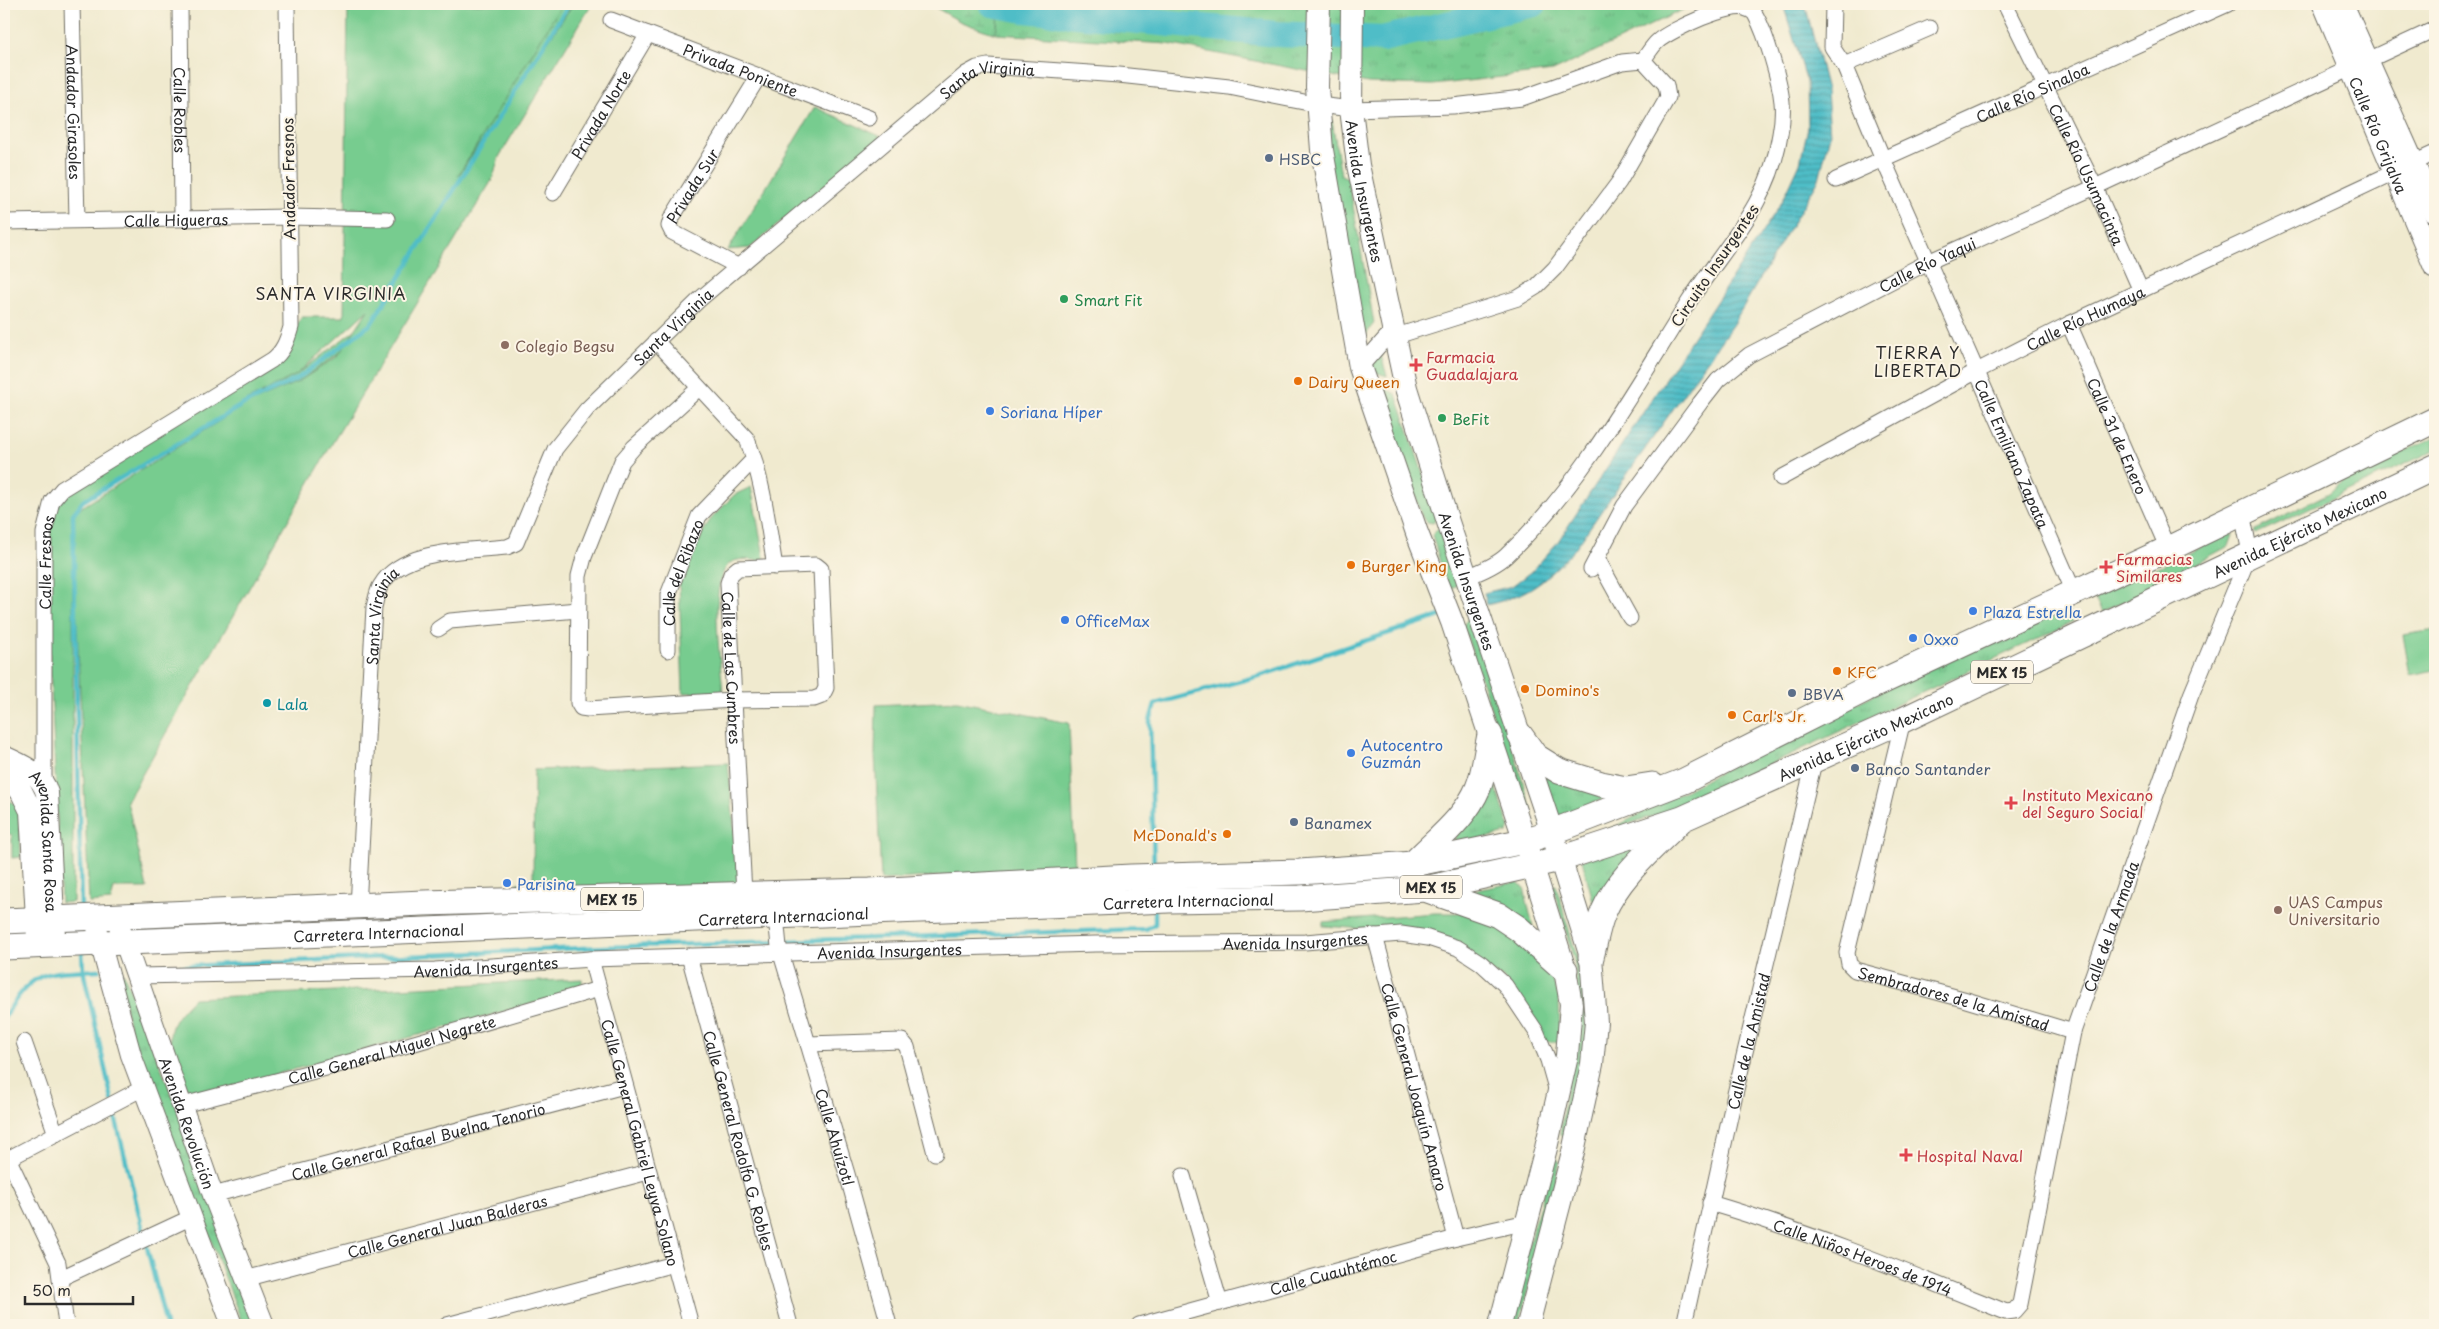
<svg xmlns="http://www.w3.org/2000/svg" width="2439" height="1329" font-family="'Playpen Sans',sans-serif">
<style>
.grass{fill:url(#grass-tufts);stroke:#517c5d}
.wetland{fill:url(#wetland-marsh);stroke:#517c5d}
.green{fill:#77cc8f;stroke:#517c5d;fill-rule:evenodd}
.water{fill:url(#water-rules);stroke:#3d7479}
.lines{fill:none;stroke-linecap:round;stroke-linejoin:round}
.stream{stroke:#4fbdc7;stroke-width:4.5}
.river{stroke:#4fbdc7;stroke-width:26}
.minor-casing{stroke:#706e64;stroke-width:17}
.tertiary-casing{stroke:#706e64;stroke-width:22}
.secondary-casing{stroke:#706e64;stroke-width:24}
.primary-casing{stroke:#706e64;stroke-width:27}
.minor{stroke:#fff;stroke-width:15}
.tertiary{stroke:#fff;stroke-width:20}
.secondary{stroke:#fff;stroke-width:22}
.primary{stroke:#fff;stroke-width:25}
.service-dot{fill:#5c6f8a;stroke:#fcf5e5;stroke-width:2}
.leisure-dot{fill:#2e9e5b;stroke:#fcf5e5;stroke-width:2}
.education-dot{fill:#8d6e63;stroke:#fcf5e5;stroke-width:2}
.health-dot{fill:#e0444e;stroke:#fcf5e5;stroke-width:2}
.food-dot{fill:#e8710a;stroke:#fcf5e5;stroke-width:2}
.shop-dot{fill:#3f7fe0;stroke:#fcf5e5;stroke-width:2}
.culture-dot{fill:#0f9aa8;stroke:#fcf5e5;stroke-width:2}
.labels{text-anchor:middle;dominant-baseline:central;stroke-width:4;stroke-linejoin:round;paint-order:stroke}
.shield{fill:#fcf5e5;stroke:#6a6863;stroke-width:1}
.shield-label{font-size:14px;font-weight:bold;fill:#2b2b2b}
.street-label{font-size:15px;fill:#2b2b2b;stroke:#fcf5e5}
.service-label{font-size:15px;fill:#4e5e75;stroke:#fcf5e5;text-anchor:start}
.leisure-label{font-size:15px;fill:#27864d;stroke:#fcf5e5;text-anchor:start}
.education-label{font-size:15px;fill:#785e54;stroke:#fcf5e5;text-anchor:start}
.health-label{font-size:15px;fill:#be3a42;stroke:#fcf5e5;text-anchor:start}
.food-label{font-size:15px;fill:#c56008;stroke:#fcf5e5;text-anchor:start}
.shop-label{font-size:15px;fill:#366cbe;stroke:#fcf5e5;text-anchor:start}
.culture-label{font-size:15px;fill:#0d838f;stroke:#fcf5e5;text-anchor:start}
.neighbourhood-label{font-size:16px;letter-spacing:1px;fill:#2b2b2b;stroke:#fcf5e5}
</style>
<defs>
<pattern id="grass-tufts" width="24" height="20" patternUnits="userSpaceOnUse" patternTransform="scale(1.25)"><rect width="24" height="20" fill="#77cc8f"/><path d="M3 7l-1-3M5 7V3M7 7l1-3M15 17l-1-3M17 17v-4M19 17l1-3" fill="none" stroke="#67af7c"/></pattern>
<pattern id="wetland-marsh" width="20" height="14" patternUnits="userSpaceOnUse" patternTransform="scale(1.25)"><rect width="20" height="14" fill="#77cc8f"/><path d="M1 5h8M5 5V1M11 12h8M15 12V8" fill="none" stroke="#67af7c"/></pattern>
<pattern id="water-rules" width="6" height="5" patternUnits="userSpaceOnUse" patternTransform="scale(1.25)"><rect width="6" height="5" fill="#4fbdc7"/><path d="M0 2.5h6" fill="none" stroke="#429aa2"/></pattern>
</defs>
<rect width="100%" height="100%" fill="#fcf5e5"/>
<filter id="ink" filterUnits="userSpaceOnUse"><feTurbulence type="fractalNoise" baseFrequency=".02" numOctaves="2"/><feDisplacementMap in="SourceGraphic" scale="10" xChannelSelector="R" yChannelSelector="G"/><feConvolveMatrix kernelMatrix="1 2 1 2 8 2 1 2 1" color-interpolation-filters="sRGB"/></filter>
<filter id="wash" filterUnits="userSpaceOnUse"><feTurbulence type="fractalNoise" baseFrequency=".0096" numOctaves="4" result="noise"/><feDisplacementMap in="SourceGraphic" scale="20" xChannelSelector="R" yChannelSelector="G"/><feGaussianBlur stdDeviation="1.12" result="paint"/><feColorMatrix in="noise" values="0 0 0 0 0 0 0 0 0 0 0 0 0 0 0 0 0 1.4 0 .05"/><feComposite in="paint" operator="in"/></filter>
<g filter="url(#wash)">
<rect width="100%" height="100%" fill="#f0eacf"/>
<!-- grass -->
<g class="grass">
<polygon points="999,4 1695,4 1553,71 1433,85 1368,83 1168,44 996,34"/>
<polygon points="2064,601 2073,622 1674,809 1587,838 1619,825 1786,738"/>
<polygon points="1543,772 1619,793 1555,818"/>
<polygon points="1494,782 1510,828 1507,833 1458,844 1454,839 1492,783"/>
<polygon points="1645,836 1596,912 1582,860"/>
<polygon points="1517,882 1524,887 1533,928 1467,892"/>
<polygon points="124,974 263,1325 243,1325 201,1214 137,1061 119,977"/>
<polygon points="1554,1158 1560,1162 1519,1325 1505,1325"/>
</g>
<!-- wetland -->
<g class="wetland">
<polygon points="562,4 576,4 374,329 298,382 247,409 244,402 296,375 368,320"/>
<polygon points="929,4 999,4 996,34 961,22"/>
</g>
<!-- green -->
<g class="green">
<path d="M 348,4 L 562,4 L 458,176 L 573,4 L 592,4 L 499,157 L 492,180 L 333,442 L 127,801 L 147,888 L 114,888 L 111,901 L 89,903 L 73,532 L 73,902 L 61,903 L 44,533 L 62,489 L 281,353 L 302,317 L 344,317 ZM 368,310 L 338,356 L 298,382 L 245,405 L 74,512 L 83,501 L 244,402 L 296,375 Z"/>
<polygon points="815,107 882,137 750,248 728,250"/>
<polygon points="1332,120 1341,175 1348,178 1374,323 1359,345 1324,123"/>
<polygon points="1379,348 1387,376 1363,368"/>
<polygon points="1379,386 1396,394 1437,515 1433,523 1427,522 1422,517"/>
<polygon points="2435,437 2435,450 2256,534 2254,531 2329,493 2347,478"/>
<path d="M 751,487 L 765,562 C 753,560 737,556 728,565 C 708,586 721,664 723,692 L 683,693 L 679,582 L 688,561 L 711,519 L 734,495 Z"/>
<polygon points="1439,528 1459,584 1451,588 1447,585 1432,535"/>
<polygon points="2229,534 2233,535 2229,546 2102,613 2094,597"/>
<polygon points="1468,619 1474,620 1532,812 1527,817 1463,625"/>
<polygon points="2435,630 2435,670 2410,675 2403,635"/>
<polygon points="957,701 1069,723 1075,867 881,880 875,754 876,705"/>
<polygon points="728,763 740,889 518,900 517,883 533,883 534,770"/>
<polygon points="4,799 19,805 21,857 12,858 12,835 4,832"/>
<polygon points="1556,885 1588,995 1590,1031 1566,1140 1560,1134 1578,1005 1574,960 1553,887"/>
<polygon points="1434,913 1465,913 1501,925 1549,971 1559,997 1560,1043 1545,1041 1504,979 1422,933 1323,926 1323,922"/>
<path d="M 582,979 L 582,990 L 190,1098 C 183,1079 166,1050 171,1030 C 174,1017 186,1007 194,998 Z"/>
</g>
<!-- water -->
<path class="water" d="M 1783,4 L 1805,4 L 1827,90 L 1830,135 L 1819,179 L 1733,324 L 1574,550 C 1543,582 1531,594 1487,605 L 1484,593 L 1512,586 L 1533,570 L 1557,543 L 1782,202 L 1800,163 L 1808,127 L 1807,82 Z"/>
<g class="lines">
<!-- stream -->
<g class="stream">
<polyline points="1154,869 1150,721 1155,704 1259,676 1443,615"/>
<polyline points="81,911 73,514 83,501 242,405 297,379 371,324 569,4"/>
<polyline points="82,951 83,970 112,1100"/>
<polyline points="144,968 605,947 1146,929 1155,924 1155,909"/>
<path d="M 4,1018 C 34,968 44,972 99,970"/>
<polyline points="113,1108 166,1325"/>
</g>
<!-- river -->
<polyline class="river" points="992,4 1024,10 1277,34 1382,39 1534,4"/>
</g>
</g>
<g filter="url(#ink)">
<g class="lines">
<defs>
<g id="minor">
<path id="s1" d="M 72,4 L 77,220"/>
<path id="s2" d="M 180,4 L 182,218"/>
<path id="s3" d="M 1833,4 L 1832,47 L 1844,65 L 1883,159 L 2074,592"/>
<path id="s4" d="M 2005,4 L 2095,187 L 2141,291"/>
<path id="s5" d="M 611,20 L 869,118"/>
<polyline points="1844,65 1930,28"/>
<path id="s6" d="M 1836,180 L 2228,4"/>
<path id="s7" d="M 553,193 L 648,34"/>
<path id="s8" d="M 4,222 L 288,217 L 387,219"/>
<path id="s9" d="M 739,267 L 672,232 L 669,226 L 671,219 L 759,76"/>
<path id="s10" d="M 2069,324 L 2168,549"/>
<path d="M 656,341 L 747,439 C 763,480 768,524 775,567"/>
<polyline points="1360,367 1392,331 1403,334 1518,298 1536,287 1555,268 1619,182 1668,97 1666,85 1643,60"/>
<path id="s11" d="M 699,388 L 634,447 L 622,461 L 584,557 L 579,576 L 578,703 L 581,708 L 588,709 L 733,700 L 814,699 L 822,696 L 826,688 L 821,569 L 816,565 L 738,568 L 731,574 L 728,583 L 744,894"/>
<path id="s12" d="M 1781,478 L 1977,371 L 2069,324 L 2435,153"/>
<polyline points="1597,558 1630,618"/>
<path id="s13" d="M 1591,569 L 1624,506 L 1700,403 L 1718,380 L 1749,355 L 1928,262 L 2095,187 L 2435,29"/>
<polyline points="438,629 450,621 578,610"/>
<path id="s14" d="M 668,650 L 668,595 L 699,516 L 754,459"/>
<path id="s15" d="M 1903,720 L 1847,953 L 1849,964 L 1855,970 L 1963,999 L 2073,1032"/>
<path id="s16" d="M 41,787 L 44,784 L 44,533 L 52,501 L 62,489 L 272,360 C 283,352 287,341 291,327 L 287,4"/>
<path id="s17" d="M 358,907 L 374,607 C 376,600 377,591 381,585 C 403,548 469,551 507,547 L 516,543 L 555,449 L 587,409 L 700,299 L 966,74 L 977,68 L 988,66 L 1119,75 L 1229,87 L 1319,105 L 1351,109 L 1453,106 L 1522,98 L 1622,62 L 1643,60 C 1648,54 1652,46 1658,41 C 1671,30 1732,1 1747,9 C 1751,10 1755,13 1756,16 C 1766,34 1780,81 1782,102 C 1783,112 1782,124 1780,134 C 1770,204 1724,247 1688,303 C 1633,390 1581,485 1506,556 C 1495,566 1480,572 1467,577"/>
<path id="s18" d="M 776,916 L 779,947 L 847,1174 L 889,1325"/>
<path id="s19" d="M 1375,936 L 1456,1238"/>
<path id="s20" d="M 689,956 L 790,1325"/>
<path id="s21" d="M 591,959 L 691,1325"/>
<path id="s22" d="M 138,976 L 435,970 L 591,959 L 1095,944 L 1305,942 L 1401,934 L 1428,938 L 1458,948 L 1481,963 L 1505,985 L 1537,1033 L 1548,1060 L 1557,1092"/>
<polyline points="24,1042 56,1134"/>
<polyline points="808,1044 902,1041 907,1047 935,1153"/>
<path id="s23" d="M 183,1105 L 353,1061 L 599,989"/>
<polyline points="9,1160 58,1263 66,1325"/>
<polyline points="4,1161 143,1088"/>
<polyline points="1183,1176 1220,1303"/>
<path id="s24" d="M 213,1195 L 624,1086"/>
<path id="s25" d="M 1710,1203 C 1812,1233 1909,1273 2006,1312 L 2014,1311 L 2020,1304 L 2073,1032 L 2191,695 L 2250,553 L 2242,513"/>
<polyline points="61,1278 192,1217"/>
<path id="s26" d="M 245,1279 L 648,1172"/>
<polyline points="447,1325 674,1264"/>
<path id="s27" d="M 1139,1325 L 1456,1238 L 1527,1222"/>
<path id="s28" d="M 1684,1325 L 1735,1094 L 1815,758"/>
</g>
<g id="tertiary">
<polyline points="95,917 100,942 131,1055 232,1325"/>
<path id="s29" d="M 116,917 L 213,1195 L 264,1325"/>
</g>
<g id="secondary">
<polyline points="1319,4 1317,87 1322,150 1360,367 1417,533 1452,622 1520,826 1565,970 1571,1004 1567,1056 1546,1148 1500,1325"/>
<path id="s30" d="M 1352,4 L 1351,109 L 1358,165 L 1406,388 L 1448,522 L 1552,832 L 1591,957 L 1596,1022 L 1592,1064 L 1573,1152 L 1528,1325"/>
<path id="s31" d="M 2324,4 L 2435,267"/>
<polyline points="2342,4 2435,212"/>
<path id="s32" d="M 4,757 C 22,766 41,772 47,793 L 54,937"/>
<polyline points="4,780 20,789 31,811 38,937"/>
</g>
<g id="primary">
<polyline points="1520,735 1535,756 1559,771 1601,784 1626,789 1652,785"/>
<path d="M 1413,864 C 1436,840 1465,819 1478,788 C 1485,772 1486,752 1490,735"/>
<polyline points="1425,889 1498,915 1519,929 1565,970"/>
<polyline points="4,921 424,903 870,891 1131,877 1300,872 1413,864 1524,841 1552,832 1684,781 1866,689 2168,549 2435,420"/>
<path id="s33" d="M 4,947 L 1169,900 L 1300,898 L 1425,889 L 1560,859 L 1682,819 L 1903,720 L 2435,467"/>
<path d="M 1591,957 C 1595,943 1597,927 1603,913 C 1619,876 1651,850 1679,822"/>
</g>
</defs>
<!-- minor casing -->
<use href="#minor" class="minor-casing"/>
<!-- tertiary casing -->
<use href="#tertiary" class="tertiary-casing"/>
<!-- secondary casing -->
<use href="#secondary" class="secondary-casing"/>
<!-- primary casing -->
<use href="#primary" class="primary-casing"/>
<!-- minor -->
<use href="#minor" class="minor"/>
<!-- tertiary -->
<use href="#tertiary" class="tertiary"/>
<!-- secondary -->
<use href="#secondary" class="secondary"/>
<!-- primary -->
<use href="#primary" class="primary"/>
</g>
</g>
<!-- markers -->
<g class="service-dot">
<circle cx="1269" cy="158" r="5"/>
<circle cx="1792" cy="693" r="5"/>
<circle cx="1855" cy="768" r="5"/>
<circle cx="1294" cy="822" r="5"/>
</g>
<g class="leisure-dot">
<circle cx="1064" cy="299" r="5"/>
<circle cx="1442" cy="418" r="5"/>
</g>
<g class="education-dot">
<circle cx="505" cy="345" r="5"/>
<circle cx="2278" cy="910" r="5"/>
</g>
<g class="health-dot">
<path d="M1413.5 357.5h5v5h5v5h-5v5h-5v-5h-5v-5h5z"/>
<path d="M2103.5 559.5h5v5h5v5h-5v5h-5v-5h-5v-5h5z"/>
<path d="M2008.5 795.5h5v5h5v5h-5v5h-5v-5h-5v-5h5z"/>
<path d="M1903.5 1147.5h5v5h5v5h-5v5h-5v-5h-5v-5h5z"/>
</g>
<g class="food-dot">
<circle cx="1298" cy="381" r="5"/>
<circle cx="1351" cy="565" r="5"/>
<circle cx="1837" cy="671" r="5"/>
<circle cx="1525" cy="689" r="5"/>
<circle cx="1732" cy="715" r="5"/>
<circle cx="1227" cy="834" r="5"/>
</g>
<g class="shop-dot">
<circle cx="990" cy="411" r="5"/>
<circle cx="1973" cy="611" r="5"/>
<circle cx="1065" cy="620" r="5"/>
<circle cx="1913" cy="638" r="5"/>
<circle cx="1351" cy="753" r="5"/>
<circle cx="507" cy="883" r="5"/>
</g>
<circle class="culture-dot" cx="267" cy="703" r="5"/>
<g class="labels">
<!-- shield labels -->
<g class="shield">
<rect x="1971" y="660.5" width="62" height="23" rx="4"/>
<rect x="1400" y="875.5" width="62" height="23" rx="4"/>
<rect x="581" y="887.5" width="62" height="23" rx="4"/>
</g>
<g class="shield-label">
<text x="2002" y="672">MEX 15</text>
<text x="1431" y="887">MEX 15</text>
<text x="612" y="899">MEX 15</text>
</g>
<!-- street labels -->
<g class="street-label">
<text stroke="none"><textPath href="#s5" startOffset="139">Privada Poniente</textPath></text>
<text stroke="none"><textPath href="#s17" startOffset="1148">Santa Virginia</textPath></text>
<text stroke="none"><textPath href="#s6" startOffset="215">Calle Río Sinaloa</textPath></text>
<text stroke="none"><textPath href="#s2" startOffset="106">Calle Robles</textPath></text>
<text stroke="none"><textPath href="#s1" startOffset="108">Andador Girasoles</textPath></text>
<text stroke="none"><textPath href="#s7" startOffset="92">Privada Norte</textPath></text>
<text stroke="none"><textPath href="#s31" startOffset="142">Calle Río Grijalva</textPath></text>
<text stroke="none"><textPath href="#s4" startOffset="189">Calle Río Usumacinta</textPath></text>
<text transform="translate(288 179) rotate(-91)">Andador Fresnos</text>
<text stroke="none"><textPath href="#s9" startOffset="129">Privada Sur</textPath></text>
<text stroke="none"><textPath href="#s30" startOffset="188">Avenida Insurgentes</textPath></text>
<text stroke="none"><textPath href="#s8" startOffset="172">Calle Higueras</textPath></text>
<text transform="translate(1714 265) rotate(-56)">Circuito Insurgentes</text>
<text stroke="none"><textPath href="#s13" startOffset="468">Calle Río Yaqui</textPath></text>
<text stroke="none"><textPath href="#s12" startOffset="344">Calle Río Humaya</textPath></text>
<text stroke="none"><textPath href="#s17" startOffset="742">Santa Virginia</textPath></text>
<text stroke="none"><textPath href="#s10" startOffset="122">Calle 31 de Enero</textPath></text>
<text stroke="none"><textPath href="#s3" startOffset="488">Calle Emiliano Zapata</textPath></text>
<text stroke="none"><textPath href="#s33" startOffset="2370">Avenida Ejército Mexicano</textPath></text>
<text stroke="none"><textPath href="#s16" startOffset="226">Calle Fresnos</textPath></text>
<text stroke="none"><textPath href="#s14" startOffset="80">Calle del Ribazo</textPath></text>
<text stroke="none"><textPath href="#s30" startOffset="592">Avenida Insurgentes</textPath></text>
<text stroke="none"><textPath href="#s17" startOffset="294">Santa Virginia</textPath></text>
<text stroke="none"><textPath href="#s11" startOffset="920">Calle de Las Cumbres</textPath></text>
<text stroke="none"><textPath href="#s33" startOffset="1890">Avenida Ejército Mexicano</textPath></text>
<text stroke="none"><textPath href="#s32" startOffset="105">Avenida Santa Rosa</textPath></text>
<text stroke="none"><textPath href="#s33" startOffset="1185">Carretera Internacional</textPath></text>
<text stroke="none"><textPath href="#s33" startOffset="780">Carretera Internacional</textPath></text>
<text stroke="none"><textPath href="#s25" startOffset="722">Calle de la Armada</textPath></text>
<text stroke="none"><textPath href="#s33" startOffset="375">Carretera Internacional</textPath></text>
<text stroke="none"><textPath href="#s22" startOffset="1158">Avenida Insurgentes</textPath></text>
<text stroke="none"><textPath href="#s22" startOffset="752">Avenida Insurgentes</textPath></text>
<text stroke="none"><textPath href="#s22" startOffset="348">Avenida Insurgentes</textPath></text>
<text stroke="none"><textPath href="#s15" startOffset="362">Sembradores de la Amistad</textPath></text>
<text stroke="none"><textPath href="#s28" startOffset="291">Calle de la Amistad</textPath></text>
<text stroke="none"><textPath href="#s23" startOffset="216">Calle General Miguel Negrete</textPath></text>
<text stroke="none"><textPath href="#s19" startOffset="156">Calle General Joaquín Amaro</textPath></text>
<text stroke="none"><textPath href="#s29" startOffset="218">Avenida Revolución</textPath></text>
<text stroke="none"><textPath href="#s18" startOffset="229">Calle Ahuízotl</textPath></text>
<text stroke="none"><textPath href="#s24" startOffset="212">Calle General Rafael Buelna Tenorio</textPath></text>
<text stroke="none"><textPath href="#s20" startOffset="191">Calle General Rodolfo G. Robles</textPath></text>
<text stroke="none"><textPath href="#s21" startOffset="190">Calle General Gabriel Leyva Solano</textPath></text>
<text stroke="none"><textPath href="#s26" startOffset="209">Calle General Juan Balderas</textPath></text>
<text stroke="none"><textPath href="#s25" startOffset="162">Calle Niños Heroes de 1914</textPath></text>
<text stroke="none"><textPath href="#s27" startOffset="201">Calle Cuauhtémoc</textPath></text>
</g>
<!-- service labels -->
<g class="service-label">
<text x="1279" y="158">HSBC</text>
<text x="1802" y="693">BBVA</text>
<text x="1865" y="768">Banco Santander</text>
<text x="1304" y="822">Banamex</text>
</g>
<!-- leisure labels -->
<g class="leisure-label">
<text x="1074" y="299">Smart Fit</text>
<text x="1452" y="418">BeFit</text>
</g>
<!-- education labels -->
<g class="education-label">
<text x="515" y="345">Colegio Begsu</text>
<text x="2288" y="901">UAS Campus<tspan x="2288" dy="17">Universitario</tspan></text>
</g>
<!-- health labels -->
<g class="health-label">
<text x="1426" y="356">Farmacia<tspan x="1426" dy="17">Guadalajara</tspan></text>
<text x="2116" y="558">Farmacias<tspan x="2116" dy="17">Similares</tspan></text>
<text x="2022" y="794">Instituto Mexicano<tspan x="2022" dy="17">del Seguro Social</tspan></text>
<text x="1917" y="1155">Hospital Naval</text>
</g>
<!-- food labels -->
<g class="food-label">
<text x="1308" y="381">Dairy Queen</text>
<text x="1361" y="565">Burger King</text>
<text x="1847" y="671">KFC</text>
<text x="1535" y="689">Domino's</text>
<text x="1742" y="715">Carl's Jr.</text>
<text x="1217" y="834" text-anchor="end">McDonald's</text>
</g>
<!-- shop labels -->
<g class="shop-label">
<text x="1000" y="411">Soriana Híper</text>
<text x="1983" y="611">Plaza Estrella</text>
<text x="1075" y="620">OfficeMax</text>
<text x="1923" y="638">Oxxo</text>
<text x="1361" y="744">Autocentro<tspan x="1361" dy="17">Guzmán</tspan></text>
<text x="517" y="883">Parisina</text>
</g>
<!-- culture labels -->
<g class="culture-label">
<text x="277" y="703">Lala</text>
</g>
<!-- neighbourhood labels -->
<g class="neighbourhood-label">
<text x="331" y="293">SANTA VIRGINIA</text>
<text x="1918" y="352">TIERRA Y<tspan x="1918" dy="18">LIBERTAD</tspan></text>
</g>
</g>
<!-- margin -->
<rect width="2439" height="1329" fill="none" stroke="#fcf5e5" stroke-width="20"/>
<!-- scale -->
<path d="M25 1296v8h108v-8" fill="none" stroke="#2b2b2b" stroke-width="2.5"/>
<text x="32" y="1296" font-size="15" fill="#2b2b2b" stroke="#fcf5e5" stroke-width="4" paint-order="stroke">50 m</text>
</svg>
